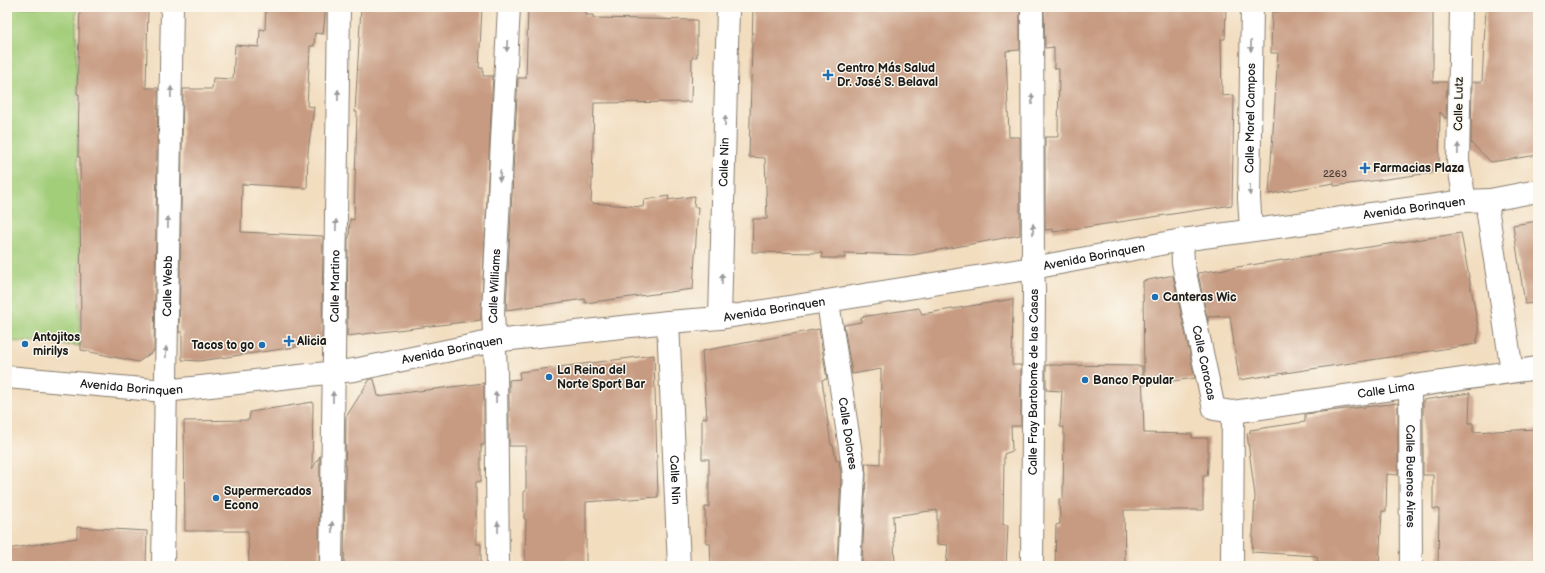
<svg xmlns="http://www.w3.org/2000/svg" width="1545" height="573" font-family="'Balsamiq Sans',sans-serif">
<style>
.green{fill:#a2cd79;stroke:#5f744a}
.building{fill:#c79b82}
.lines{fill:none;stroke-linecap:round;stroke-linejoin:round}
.minor-casing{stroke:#877c6e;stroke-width:24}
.minor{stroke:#fff;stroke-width:22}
.oneway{fill:#999}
.poi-dot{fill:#1f6fb2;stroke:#fbf7ec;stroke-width:1.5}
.labels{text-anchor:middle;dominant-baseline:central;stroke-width:3;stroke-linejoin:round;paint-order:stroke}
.number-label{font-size:10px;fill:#473c36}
.poi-label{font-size:12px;font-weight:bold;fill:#1c1c1c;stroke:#fbf7ec;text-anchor:start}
.street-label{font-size:12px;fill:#1c1c1c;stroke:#fbf7ec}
</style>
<rect width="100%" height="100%" fill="#fbf7ec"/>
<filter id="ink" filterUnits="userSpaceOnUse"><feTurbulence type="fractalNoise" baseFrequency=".025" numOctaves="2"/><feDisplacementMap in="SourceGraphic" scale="8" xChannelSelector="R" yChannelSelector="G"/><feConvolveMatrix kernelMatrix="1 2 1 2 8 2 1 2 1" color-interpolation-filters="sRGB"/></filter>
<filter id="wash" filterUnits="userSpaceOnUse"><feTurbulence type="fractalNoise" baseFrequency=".012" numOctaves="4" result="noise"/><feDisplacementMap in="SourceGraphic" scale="16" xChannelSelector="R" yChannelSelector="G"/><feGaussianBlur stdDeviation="0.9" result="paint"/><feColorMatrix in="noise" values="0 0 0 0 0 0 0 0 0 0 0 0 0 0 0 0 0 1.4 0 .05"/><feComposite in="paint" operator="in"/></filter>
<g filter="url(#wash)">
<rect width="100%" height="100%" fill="#f2ddbf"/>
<!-- green -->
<polygon class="green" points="7,7 76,7 80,346 7,341"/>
<g id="blocks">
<!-- building -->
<g class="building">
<polygon points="80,7 148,7 146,88 158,88 154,351 138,362 81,350 80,157 78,157 79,94 77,94"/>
<polygon points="266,7 326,7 323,34 315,33 314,46 310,46 307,106 314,107 308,151 307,188 242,184 241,232 323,236 322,339 296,344 296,347 199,361 182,360 182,331 179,333 183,89 212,89 213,78 233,79 235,45 259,47 260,29 265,30"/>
<polygon points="361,7 482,7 479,68 483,68 483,76 493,76 481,320 347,336 348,238 349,238 350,219 354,220 357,112 355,112"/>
<polygon points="528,7 586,7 586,15 593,15 593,18 697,20 697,57 692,57 691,102 594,103 592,182 591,203 643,207 644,200 669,196 668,200 695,196 694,207 698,207 693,289 585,303 585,299 506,310 518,78 526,78"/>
<polygon points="753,7 1011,7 1011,9 1020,8 1020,50 1006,51 1009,137 1020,137 1020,235 912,255 845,253 845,258 822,258 822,253 752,252 753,219 767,219 765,158 749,157"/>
<polygon points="1226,7 1225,39 1221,39 1222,96 1234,95 1232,205 1053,232 1053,229 1045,230 1045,137 1058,137 1059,69 1054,68 1054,47 1045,48 1044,8"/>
<polygon points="1278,7 1433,7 1433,82 1447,82 1446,119 1440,112 1439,161 1431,173 1334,186 1334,183 1269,194 1278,53 1271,53 1272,12 1278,12"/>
<polygon points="1486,7 1538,7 1538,155 1491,162 1471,143 1472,82 1482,82"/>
<polygon points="1538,221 1538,303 1525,304 1513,225"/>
<polygon points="1461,233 1479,332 1476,344 1239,380 1230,316 1208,317 1208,322 1198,273"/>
<polygon points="1169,276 1173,276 1195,378 1144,385 1143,281"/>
<polygon points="1013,299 1012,365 1021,365 1021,426 1011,426 1012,451 1004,454 1003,525 1008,525 1006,566 946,566 948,545 937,544 937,510 893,516 895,566 862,566 866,475 865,463 880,464 881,369 852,374 844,325 861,322 861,317 919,308 922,314"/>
<polygon points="819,329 827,379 822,380 831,445 833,445 836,460 839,460 841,475 837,566 711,566 710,543 706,543 705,507 709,507 709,459 702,459 702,418 707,418 702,351"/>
<polygon points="654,355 658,497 586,502 586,566 525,566 526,519 524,519 524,491 526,491 526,446 509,446 509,380 520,379 519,372"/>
<polygon points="1046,365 1142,366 1144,433 1192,434 1192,438 1208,438 1208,467 1207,476 1203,476 1203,510 1124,510 1125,566 1055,566 1056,525 1060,524 1059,499 1063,499 1064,427 1060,427 1062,391 1046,390"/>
<polygon points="370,379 374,379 378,396 484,383 484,445 481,445 481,481 476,482 476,544 481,544 481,566 344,566 346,417"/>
<polygon points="1470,393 1469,423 1473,423 1473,432 1538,429 1538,566 1438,566 1439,509 1433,509 1433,475 1423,475 1423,400"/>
<polygon points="313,402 312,469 320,456 319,566 249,566 248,531 185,531 184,421 249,420 250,412"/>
<polygon points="1398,403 1398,475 1387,474 1386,511 1382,511 1379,566 1318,566 1317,556 1252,552 1255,496 1247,434 1250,433 1250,430 1305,422 1305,414"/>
<polygon points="77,527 147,531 146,566 7,566 7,549 77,538"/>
</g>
</g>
</g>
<g filter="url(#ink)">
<use href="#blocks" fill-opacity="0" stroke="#877c6e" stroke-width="1"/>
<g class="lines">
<defs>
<g id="minor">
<polyline points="1461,7 1458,161 1465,201"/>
<polyline points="1490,200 1488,214 1512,371"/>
<path id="s1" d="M 1251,229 L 1249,198 L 1252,7"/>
<path id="s2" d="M 1182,240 L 1183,263 L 1214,409 L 1233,412 L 1538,368"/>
<path id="s3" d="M 828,302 L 854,474 L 849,566"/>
<path id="s4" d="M 720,318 L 728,7"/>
<path id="s5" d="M 668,322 L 679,566"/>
<path id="s6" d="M 7,377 L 165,391 L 354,370 L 494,341 L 668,322 L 720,318 L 1033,268 L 1182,240 L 1465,201 L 1490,200 L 1538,191"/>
<path id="s7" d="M 1410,385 L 1411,566"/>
<path id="s8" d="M 163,566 L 172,7"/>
<path id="s9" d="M 331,566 L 339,7"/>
<path id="s10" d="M 498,566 L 496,371 L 493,312 L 509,7"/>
<path id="s11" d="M 1032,566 L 1034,289 L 1033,268 L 1032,7"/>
<polyline points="1232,566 1233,412"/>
</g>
</defs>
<!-- minor casing -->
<use href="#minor" class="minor-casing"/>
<!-- minor -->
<use href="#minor" class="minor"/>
</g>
<!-- one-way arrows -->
<defs><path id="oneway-solid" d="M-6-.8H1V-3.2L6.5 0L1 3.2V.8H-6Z"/></defs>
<g class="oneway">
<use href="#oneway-solid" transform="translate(507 46) rotate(93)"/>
<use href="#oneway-solid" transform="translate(1251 46) rotate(91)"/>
<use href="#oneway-solid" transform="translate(171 92) rotate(-89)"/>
<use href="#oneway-solid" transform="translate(338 95) rotate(-89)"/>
<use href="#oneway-solid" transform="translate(1032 99) rotate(-90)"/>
<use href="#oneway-solid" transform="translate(725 121) rotate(-89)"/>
<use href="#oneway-solid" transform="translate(1458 149) rotate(-89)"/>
<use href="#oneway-solid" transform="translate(500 176) rotate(93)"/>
<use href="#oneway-solid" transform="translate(1250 190) rotate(91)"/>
<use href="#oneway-solid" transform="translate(168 222) rotate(-89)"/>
<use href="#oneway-solid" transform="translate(336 225) rotate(-89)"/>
<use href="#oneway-solid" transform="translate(1033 229) rotate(-90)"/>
<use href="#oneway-solid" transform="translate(722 279) rotate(-88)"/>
<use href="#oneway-solid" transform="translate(166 352) rotate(-89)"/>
<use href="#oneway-solid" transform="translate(333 397) rotate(-89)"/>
<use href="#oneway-solid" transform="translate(496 397) rotate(-91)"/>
<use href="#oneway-solid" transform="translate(332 527) rotate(-89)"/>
<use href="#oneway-solid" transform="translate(498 527) rotate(-91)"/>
</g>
</g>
<!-- markers -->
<g class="poi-dot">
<path d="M826 69h4v4h4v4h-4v4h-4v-4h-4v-4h4z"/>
<path d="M1363 162h4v4h4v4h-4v4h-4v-4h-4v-4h4z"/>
<circle cx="1155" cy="297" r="4"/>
<path d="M287 335h4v4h4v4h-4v4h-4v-4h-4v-4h4z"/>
<circle cx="25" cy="344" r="4"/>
<circle cx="262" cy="345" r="4"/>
<circle cx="549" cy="377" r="4"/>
<circle cx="1085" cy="380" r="4"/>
<circle cx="216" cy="498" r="4"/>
</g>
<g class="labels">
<!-- number labels -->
<g class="number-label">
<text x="1335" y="174">2263</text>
</g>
<!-- poi labels -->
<g class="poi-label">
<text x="837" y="68">Centro Más Salud<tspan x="837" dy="14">Dr. José S. Belaval</tspan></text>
<text x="1373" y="168">Farmacias Plaza</text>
<text x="1163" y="297">Canteras Wic</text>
<text x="33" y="337">Antojitos<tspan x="33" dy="14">mirilys</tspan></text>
<text x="297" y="341">Alicia</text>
<text x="254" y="345" text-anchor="end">Tacos to go</text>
<text x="557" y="370">La Reina del<tspan x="557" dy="14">Norte Sport Bar</tspan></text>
<text x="1093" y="380">Banco Popular</text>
<text x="224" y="491">Supermercados<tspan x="224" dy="14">Econo</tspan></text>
</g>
<!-- street labels -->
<g class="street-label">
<text transform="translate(1459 104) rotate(-89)">Calle Lutz</text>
<text stroke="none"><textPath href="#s1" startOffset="111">Calle Morel Campos</textPath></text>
<text stroke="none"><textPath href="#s4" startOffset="156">Calle Nin</textPath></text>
<text stroke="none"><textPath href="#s6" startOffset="1422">Avenida Borinquen</textPath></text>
<text stroke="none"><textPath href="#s6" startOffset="1098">Avenida Borinquen</textPath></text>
<text stroke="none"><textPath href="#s8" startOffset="280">Calle Webb</textPath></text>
<text stroke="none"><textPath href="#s9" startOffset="280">Calle Martino</textPath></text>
<text stroke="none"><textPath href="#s10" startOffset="280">Calle Williams</textPath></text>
<text stroke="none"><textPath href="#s6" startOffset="774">Avenida Borinquen</textPath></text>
<text stroke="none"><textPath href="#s6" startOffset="449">Avenida Borinquen</textPath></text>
<text stroke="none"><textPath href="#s2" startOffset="125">Calle Caracas</textPath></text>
<text stroke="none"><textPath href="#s11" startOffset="184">Calle Fray Bartolomé de las Casas</textPath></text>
<text stroke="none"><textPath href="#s6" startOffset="125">Avenida Borinquen</textPath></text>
<text stroke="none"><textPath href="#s2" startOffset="346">Calle Lima</textPath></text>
<text stroke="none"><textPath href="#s3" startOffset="133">Calle Dolores</textPath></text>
<text stroke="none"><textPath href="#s7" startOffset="91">Calle Buenos Aires</textPath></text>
<text stroke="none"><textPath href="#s5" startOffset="158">Calle Nin</textPath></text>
</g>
</g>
<!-- margin -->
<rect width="1545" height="573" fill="none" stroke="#fbf7ec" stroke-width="24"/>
</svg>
